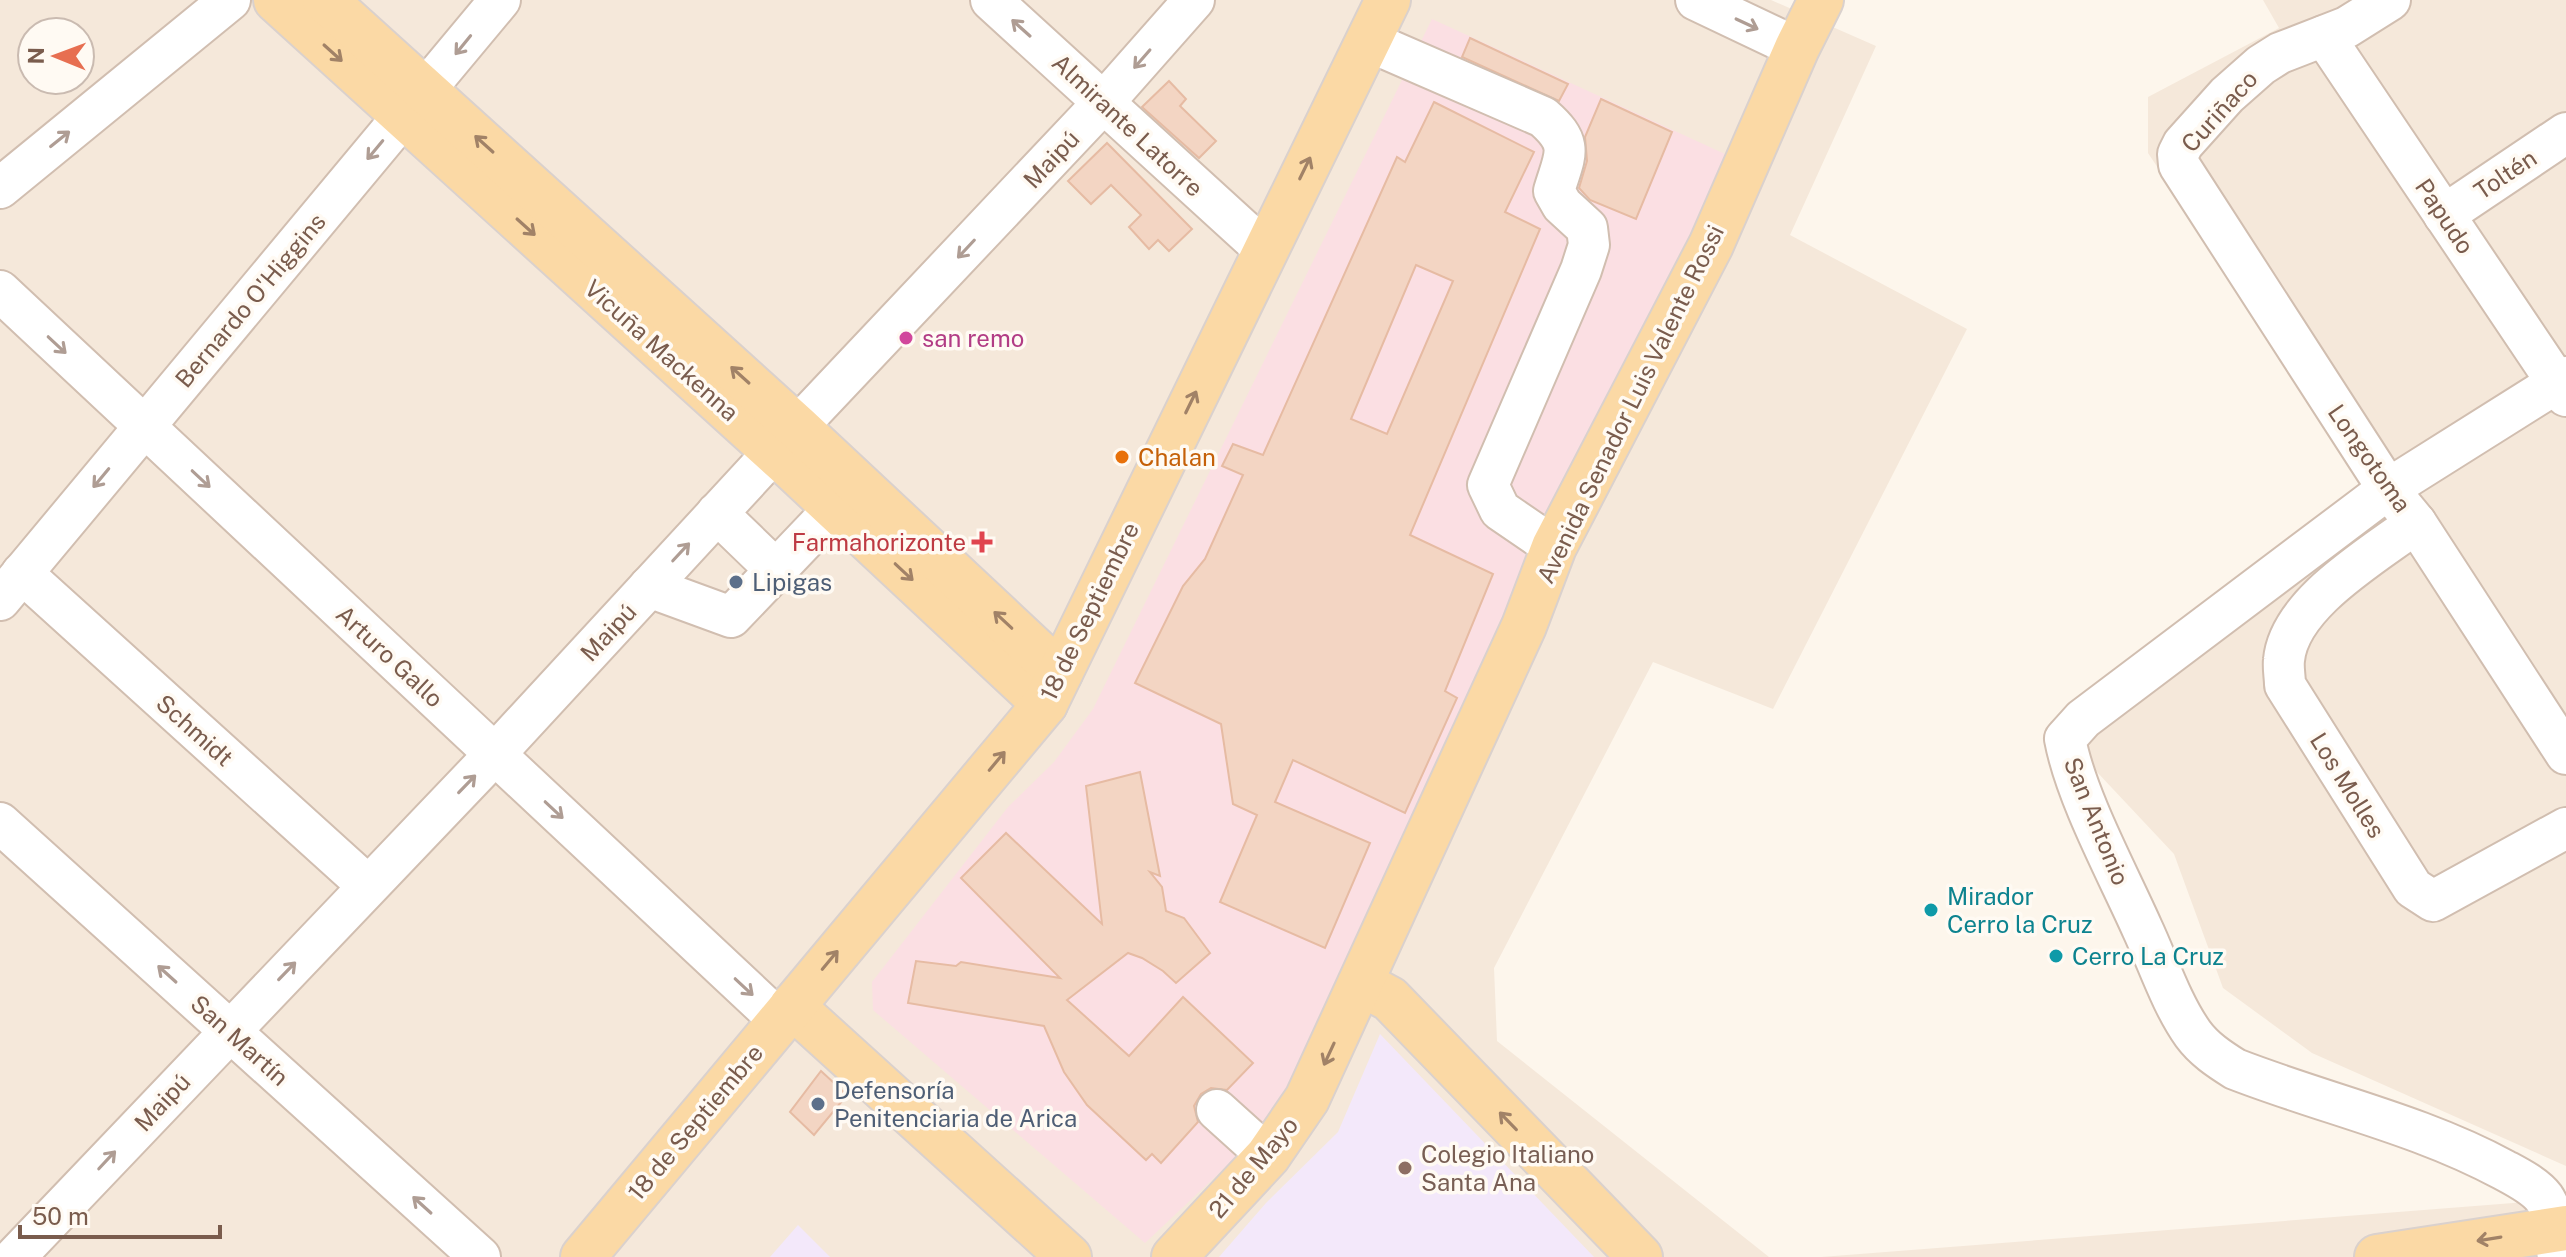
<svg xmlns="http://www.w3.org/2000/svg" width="2566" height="1257" font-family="'Public Sans',sans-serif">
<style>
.residential{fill:#f5e8da;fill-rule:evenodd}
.education{fill:#f3e8fa}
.medical{fill:#fbdfe3}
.building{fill:#f3d5c3;stroke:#e6bba3;stroke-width:2;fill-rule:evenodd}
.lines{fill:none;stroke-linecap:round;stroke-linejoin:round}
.minor-casing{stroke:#d1beb0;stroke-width:44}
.major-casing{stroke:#dad1cd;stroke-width:48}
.minor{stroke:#fff;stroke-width:40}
.major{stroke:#fbd9a5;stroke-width:44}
.oneway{stroke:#af9d94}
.oneway2{stroke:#a18267}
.hotel-dot{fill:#d1479c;stroke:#fffaf3;stroke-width:3}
.food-dot{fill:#e8710a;stroke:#fffaf3;stroke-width:3}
.health-dot{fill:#e0444e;stroke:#fffaf3;stroke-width:3}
.service-dot{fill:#5c6f8a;stroke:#fffaf3;stroke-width:3}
.culture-dot{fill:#0f9aa8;stroke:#fffaf3;stroke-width:3}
.education-dot{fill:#8d6e63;stroke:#fffaf3;stroke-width:3}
.labels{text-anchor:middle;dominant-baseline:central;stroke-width:7;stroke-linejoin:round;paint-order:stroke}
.street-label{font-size:24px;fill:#7a5c4d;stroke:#fffaf3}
.hotel-label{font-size:24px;fill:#b23c85;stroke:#fffaf3;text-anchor:start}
.food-label{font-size:24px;fill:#c56008;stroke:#fffaf3;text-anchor:start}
.health-label{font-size:24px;fill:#be3a42;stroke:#fffaf3;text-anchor:end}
.service-label{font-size:24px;fill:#4e5e75;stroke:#fffaf3;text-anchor:start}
.culture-label{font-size:24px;fill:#0d838f;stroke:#fffaf3;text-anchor:start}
.education-label{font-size:24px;fill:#785e54;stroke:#fffaf3;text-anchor:start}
</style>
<rect width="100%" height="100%" fill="#fdf6ec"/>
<!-- residential -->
<g class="residential">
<path d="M 0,0 L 1771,0 L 1876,46 L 1790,235 L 1967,329 L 1773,709 L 1653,662 L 1494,968 L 1497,1041 L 1769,1257 L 0,1257 ZM 32,32 L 80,32 L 80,80 L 32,80 Z"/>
<polygon points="2263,0 2566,0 2566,1166 2312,1053 2223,988 2174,854 2050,722 2369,485 2148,153 2148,97 2279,28"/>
<polygon points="2566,1199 2566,1257 1821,1257"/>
</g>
<!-- education -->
<g class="education">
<polygon points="1380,1034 1594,1257 1219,1257 1266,1203 1338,1132"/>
<polygon points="798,1225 830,1257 770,1257"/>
</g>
<!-- medical -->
<polygon class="medical" points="1432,19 1751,166 1329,1043 1251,1143 1145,1243 873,1010 872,982 1008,807 1054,762 1093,709"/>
<!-- building -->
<g class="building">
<polygon points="1470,38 1568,84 1559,101 1462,57"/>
<polygon points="1169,81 1186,99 1180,106 1216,141 1199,158 1142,107"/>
<polygon points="1601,99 1672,132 1636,219 1590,200 1579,188 1587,161 1585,137"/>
<path d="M 1434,102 L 1534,152 L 1505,212 L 1540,229 L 1410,535 L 1493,574 L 1445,691 L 1457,698 L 1405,813 L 1293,760 L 1275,802 L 1370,843 L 1325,948 L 1220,902 L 1257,815 L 1233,804 L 1221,724 L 1135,683 L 1183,586 L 1205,559 L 1243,475 L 1222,466 L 1233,444 L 1263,455 L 1397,157 L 1405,162 ZM 1416,265 L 1453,281 L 1387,434 L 1351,419 Z"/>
<polygon points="1107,143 1192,229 1169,251 1158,240 1149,249 1129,227 1141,215 1111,185 1091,204 1068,181"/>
<polygon points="1140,772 1160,876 1150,872 1162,887 1166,911 1184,918 1210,953 1176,983 1163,971 1142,958 1128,953 1067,1000 1129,1056 1183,997 1253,1063 1227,1090 1211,1088 1201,1094 1194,1106 1198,1122 1161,1163 1152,1154 1146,1160 1087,1105 1064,1072 1044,1026 908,1003 916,961 956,966 961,962 1060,978 961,878 1006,833 1102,924 1086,786"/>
<polygon points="821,1071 847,1095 814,1135 790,1112"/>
</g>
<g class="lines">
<defs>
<g id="minor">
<polyline points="991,0 1265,250"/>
<polyline points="1696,0 1797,48"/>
<polyline points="2390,0 2347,27 2280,53 2261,65 2227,95 2183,144 2178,154 2179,165 2388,489 2416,523 2566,754"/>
<polyline points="2324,36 2566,396"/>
<path d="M 1368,41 L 1543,117 C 1575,145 1565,154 1554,191 L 1562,205 L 1587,228 L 1589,245 L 1581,270 L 1488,485 L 1500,510 L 1554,547"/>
<polyline points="0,188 230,0"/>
<polyline points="2444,215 2566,133"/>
<polyline points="0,291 779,1020"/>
<polyline points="717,513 776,570"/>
<path d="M 2416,523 C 2374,555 2289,603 2284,660 C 2283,668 2285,677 2285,685 L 2413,888 L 2433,901 L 2566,828"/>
<polyline points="22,573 368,886"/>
<polyline points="649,587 731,617 835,508"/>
<polyline points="0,600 500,0"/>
<polyline points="0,823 480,1257"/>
<polyline points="1217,1110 1268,1156"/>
<polyline points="15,1257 495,754 797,427 1103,103 1194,0"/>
<path d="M 2558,1257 C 2555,1239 2555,1214 2544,1198 C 2535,1186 2517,1177 2504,1170 C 2419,1124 2325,1104 2235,1069 C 2219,1059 2204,1049 2193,1034 C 2171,1003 2158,962 2142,928 C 2117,872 2076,797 2065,739 L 2083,719 L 2388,489 L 2566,377"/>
</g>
<g id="major">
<polyline points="276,0 791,467 1045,704"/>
<polyline points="325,0 797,427 1060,673"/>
<polyline points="1362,984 1390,999 1640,1257"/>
<polyline points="792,1006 1069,1257"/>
<polyline points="583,1257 1045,704 1388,0"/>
<polyline points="1174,1257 1268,1156 1307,1099 1524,626 1554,547 1711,245 1797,48 1821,0"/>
<polyline points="2377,1257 2566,1228"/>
</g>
</defs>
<!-- minor casing -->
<use href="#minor" class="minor-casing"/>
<!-- major casing -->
<use href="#major" class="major-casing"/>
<!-- minor -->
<use href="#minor" class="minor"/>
<!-- major -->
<use href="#major" class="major"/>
</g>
<!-- one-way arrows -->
<defs><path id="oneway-shaft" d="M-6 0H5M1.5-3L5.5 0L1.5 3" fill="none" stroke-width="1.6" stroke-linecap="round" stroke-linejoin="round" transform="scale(2)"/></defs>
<g class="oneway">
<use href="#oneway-shaft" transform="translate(1747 24) rotate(25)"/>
<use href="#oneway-shaft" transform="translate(1021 28) rotate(-138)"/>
<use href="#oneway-shaft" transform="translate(463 45) rotate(129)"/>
<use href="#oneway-shaft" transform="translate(1142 59) rotate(131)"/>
<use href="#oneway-shaft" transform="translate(60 139) rotate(-39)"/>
<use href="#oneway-shaft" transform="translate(375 150) rotate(130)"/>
<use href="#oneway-shaft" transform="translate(966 249) rotate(133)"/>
<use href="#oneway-shaft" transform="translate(57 345) rotate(43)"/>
<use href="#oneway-shaft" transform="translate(101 478) rotate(130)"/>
<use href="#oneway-shaft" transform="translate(201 479) rotate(43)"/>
<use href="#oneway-shaft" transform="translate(681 552) rotate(-47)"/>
<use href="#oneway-shaft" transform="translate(467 784) rotate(-46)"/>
<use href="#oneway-shaft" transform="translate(554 810) rotate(43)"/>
<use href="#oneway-shaft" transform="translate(287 971) rotate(-46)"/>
<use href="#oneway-shaft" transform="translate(167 974) rotate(-138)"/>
<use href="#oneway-shaft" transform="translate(744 987) rotate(43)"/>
<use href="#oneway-shaft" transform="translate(107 1160) rotate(-47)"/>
<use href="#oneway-shaft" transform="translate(422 1205) rotate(-138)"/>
</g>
<g class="oneway2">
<use href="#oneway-shaft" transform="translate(333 53) rotate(42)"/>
<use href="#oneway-shaft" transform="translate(484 144) rotate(-138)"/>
<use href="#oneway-shaft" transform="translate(1305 168) rotate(-64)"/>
<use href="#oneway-shaft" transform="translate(526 227) rotate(42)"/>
<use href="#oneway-shaft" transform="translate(740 375) rotate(-138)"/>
<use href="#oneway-shaft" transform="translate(1191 402) rotate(-64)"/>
<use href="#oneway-shaft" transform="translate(904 572) rotate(43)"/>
<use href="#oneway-shaft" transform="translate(1003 620) rotate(-137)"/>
<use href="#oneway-shaft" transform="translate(997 761) rotate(-50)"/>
<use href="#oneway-shaft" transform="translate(830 960) rotate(-50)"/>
<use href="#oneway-shaft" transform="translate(1329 1054) rotate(115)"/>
<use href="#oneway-shaft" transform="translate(1508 1121) rotate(-134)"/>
<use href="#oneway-shaft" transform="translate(2489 1239) rotate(171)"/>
</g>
<!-- markers -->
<circle class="hotel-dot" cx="906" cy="338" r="8"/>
<circle class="food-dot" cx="1122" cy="457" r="8"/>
<path class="health-dot" d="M978 530h8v8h8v8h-8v8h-8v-8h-8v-8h8z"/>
<g class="service-dot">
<circle cx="736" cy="582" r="8"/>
<circle cx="818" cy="1104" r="8"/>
</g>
<g class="culture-dot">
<circle cx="1931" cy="910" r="8"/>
<circle cx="2056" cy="956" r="8"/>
</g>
<circle class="education-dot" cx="1405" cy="1168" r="8"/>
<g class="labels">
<!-- street labels -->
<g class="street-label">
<text transform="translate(2219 111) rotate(-48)">Curiñaco</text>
<text transform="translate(1128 125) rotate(43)">Almirante Latorre</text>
<text transform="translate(1051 159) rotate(-47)">Maipú</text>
<text transform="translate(2505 174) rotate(-34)">Toltén</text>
<text transform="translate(2445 216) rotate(56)">Papudo</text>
<text transform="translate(250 300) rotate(-50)">Bernardo O'Higgins</text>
<text transform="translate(662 350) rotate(42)">Vicuña Mackenna</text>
<text transform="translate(1630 404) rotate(-64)">Avenida Senador Luis Valente Rossi</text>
<text transform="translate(2370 458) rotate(55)">Longotoma</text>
<text transform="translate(1089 611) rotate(-64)">18 de Septiembre</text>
<text transform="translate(608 632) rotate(-47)">Maipú</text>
<text transform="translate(390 656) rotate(43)">Arturo Gallo</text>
<text transform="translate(195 730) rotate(42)">Schmidt</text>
<text transform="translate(2348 785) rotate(58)">Los Molles</text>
<text transform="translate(2097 821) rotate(68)">San Antonio</text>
<text transform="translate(240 1040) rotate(42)">San Martín</text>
<text transform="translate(162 1102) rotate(-47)">Maipú</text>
<text transform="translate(695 1122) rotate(-50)">18 de Septiembre</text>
<text transform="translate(1253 1167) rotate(-50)">21 de Mayo</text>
</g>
<!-- hotel labels -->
<g class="hotel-label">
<text x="922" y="338">san remo</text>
</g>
<!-- food labels -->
<g class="food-label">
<text x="1138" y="457">Chalan</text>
</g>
<!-- health labels -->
<g class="health-label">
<text x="966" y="542">Farmahorizonte</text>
</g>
<!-- service labels -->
<g class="service-label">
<text x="752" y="582">Lipigas</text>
<text x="834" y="1090">Defensoría<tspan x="834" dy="28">Penitenciaria de Arica</tspan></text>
</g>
<!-- culture labels -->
<g class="culture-label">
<text x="1947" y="896">Mirador<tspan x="1947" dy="28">Cerro la Cruz</tspan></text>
<text x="2072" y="956">Cerro La Cruz</text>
</g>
<!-- education labels -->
<g class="education-label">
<text x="1421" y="1154">Colegio Italiano<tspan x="1421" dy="28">Santa Ana</tspan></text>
</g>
</g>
<!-- north arrow -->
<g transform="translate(56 56) rotate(271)"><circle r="38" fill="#fffaf3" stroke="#cabbb1" stroke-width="2"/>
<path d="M0-6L14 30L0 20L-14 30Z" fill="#e76f51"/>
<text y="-12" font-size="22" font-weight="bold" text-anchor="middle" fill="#7a5c4d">N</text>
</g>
<!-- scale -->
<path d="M20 1225v12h200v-12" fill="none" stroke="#7a5c4d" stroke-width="4"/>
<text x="32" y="1225" font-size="24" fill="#7a5c4d" stroke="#fffaf3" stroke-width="6" paint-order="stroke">50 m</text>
</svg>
